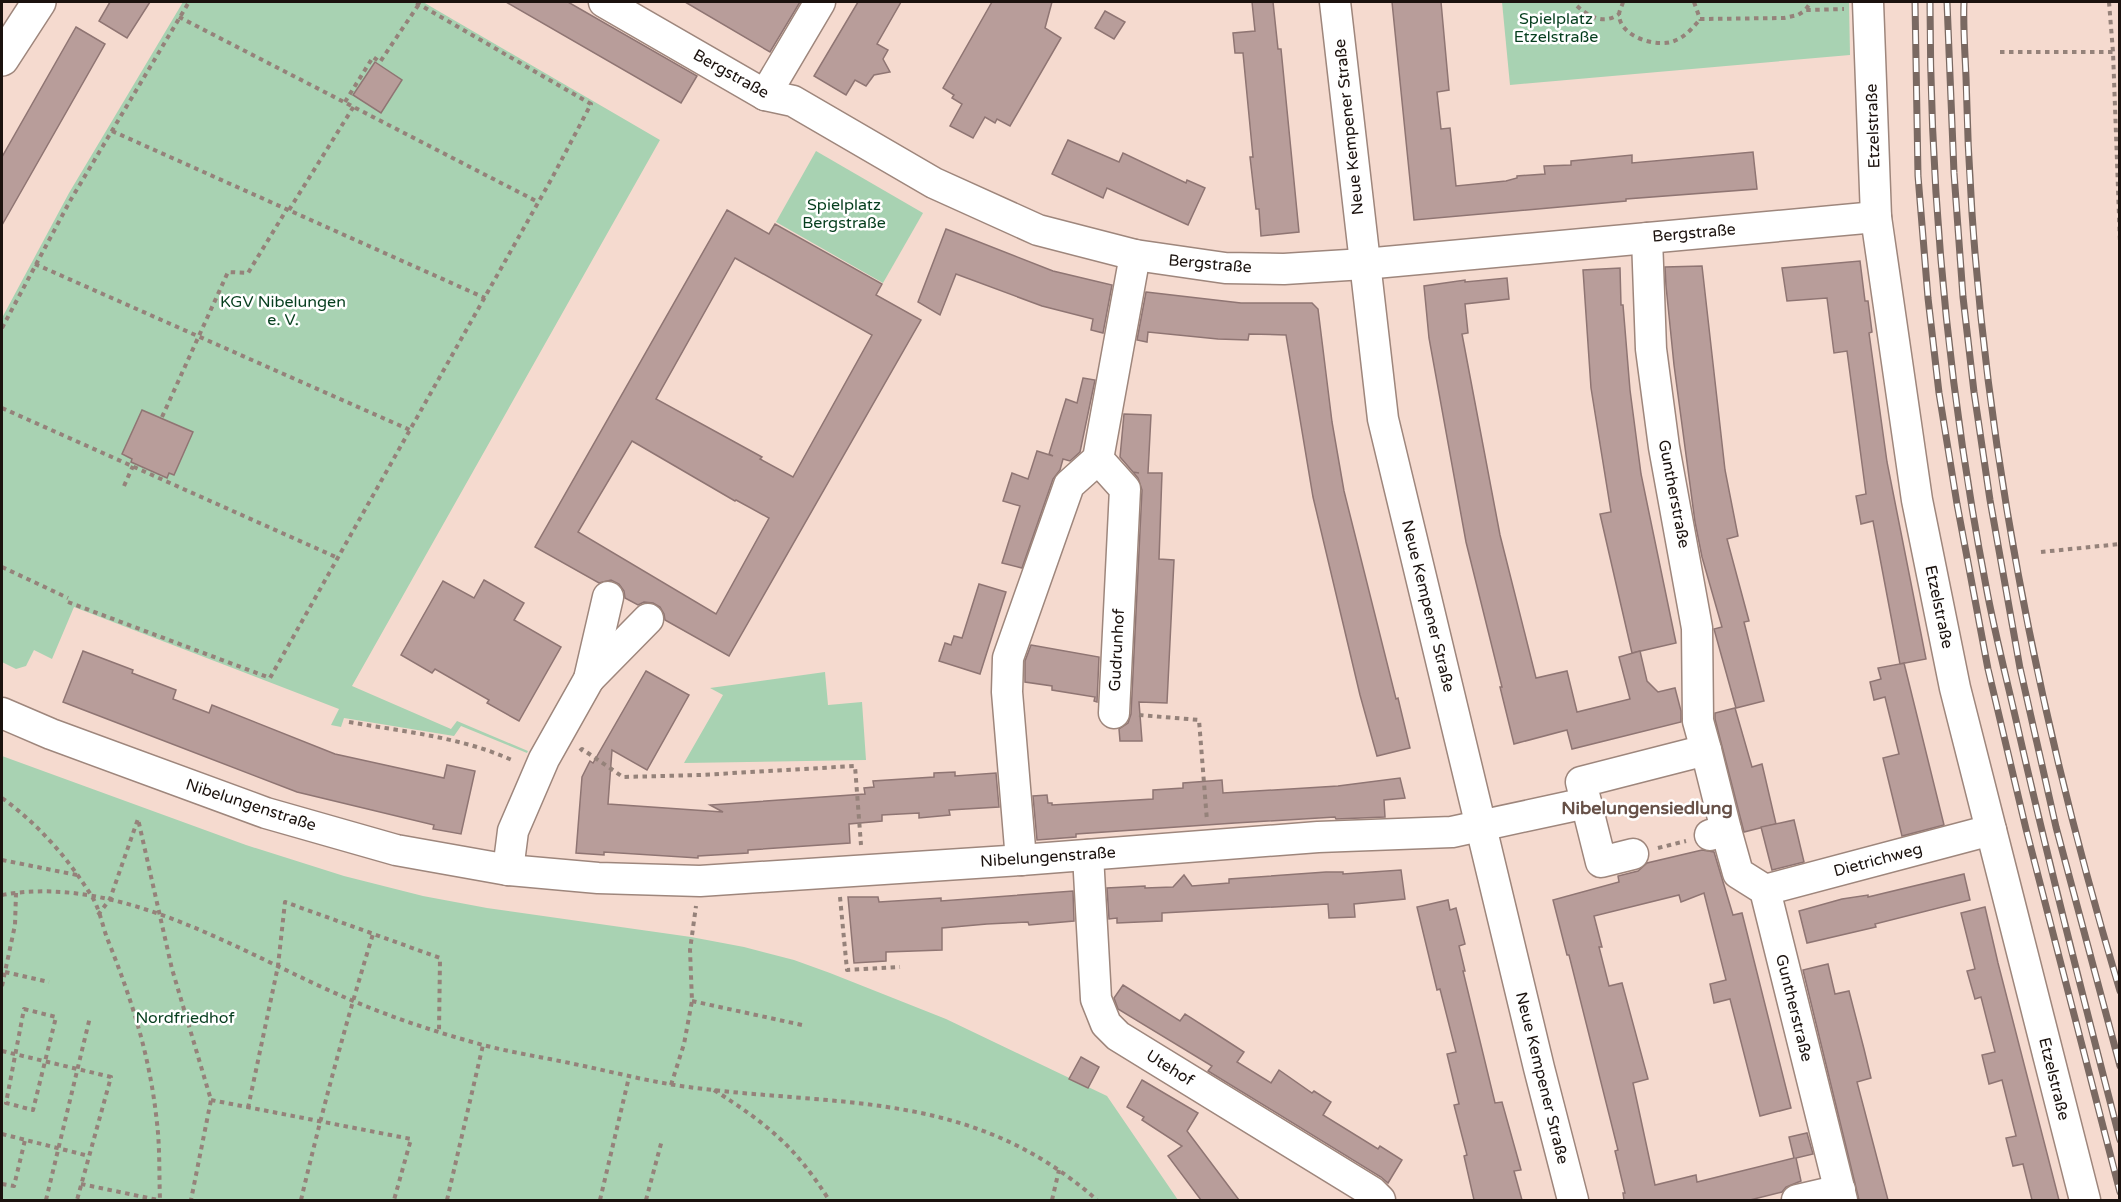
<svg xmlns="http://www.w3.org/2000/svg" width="2121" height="1202" font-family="'Varela Round',sans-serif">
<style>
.green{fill:#a8d2b2}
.building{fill:#b89d9a;stroke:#8f7573;stroke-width:1.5;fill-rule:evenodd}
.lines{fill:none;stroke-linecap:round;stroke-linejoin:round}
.minor-casing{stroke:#9e867c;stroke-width:33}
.major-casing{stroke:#9e867c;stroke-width:36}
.path{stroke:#95827a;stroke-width:4;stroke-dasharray:4.5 4.5;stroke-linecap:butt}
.minor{stroke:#fff;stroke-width:30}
.major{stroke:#fff;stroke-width:33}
.rail-casing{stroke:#7a6962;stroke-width:7}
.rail{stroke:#fff;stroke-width:4.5;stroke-dasharray:14;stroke-linecap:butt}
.labels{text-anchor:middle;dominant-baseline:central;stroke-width:5;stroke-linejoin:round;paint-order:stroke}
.park-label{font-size:16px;fill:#063e1e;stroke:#fff}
.street-label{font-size:16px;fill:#1b120e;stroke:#fff}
.neighbourhood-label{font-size:18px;font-weight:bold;fill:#675148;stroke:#fff}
</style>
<rect width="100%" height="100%" fill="#f5dacf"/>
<!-- green -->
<g class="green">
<polygon points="183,2 423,2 660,140 352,686 451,729 457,721 528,751 527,753 461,726 454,736 344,718 341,727 331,725 339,709 74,607 52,659 34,650 26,666 16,669 2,662 2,318 69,193"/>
<polygon points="1502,2 1849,2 1850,55 1510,85"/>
<polygon points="816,151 923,213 883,283 776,222"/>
<polygon points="825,672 828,705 862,702 866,760 684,763 723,695 710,688"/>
<polygon points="2,756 246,845 344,876 423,896 487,908 691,937 744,947 794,960 830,973 946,1019 1107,1096 1178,1200 2,1200"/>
</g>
<!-- building -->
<g class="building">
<polygon points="110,2 150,2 127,38 99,21"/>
<polygon points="506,2 568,2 697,76 681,103"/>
<polygon points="685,2 800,2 770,52"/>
<polygon points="858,2 901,2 877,44 888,50 883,59 890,72 874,75 866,86 855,80 846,95 814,76"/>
<polygon points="992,2 1052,2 1045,28 1061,38 1010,126 997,119 995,123 985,117 973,138 950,126 962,104 952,98 954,95 943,88"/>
<polygon points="1252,2 1273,2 1278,49 1281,49 1299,232 1261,236 1259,209 1256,209 1250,157 1253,157 1243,53 1235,53 1233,33 1255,31"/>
<polygon points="1392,2 1441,2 1449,90 1437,92 1441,129 1450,128 1456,186 1506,181 1517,178 1517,176 1545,174 1544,166 1571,165 1571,161 1632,155 1632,163 1753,152 1757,189 1626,199 1626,201 1414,220"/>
<polygon points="1105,11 1125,22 1114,39 1095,28"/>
<polygon points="76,27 105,44 2,225 2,157"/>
<polygon points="375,62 402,80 381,113 353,95"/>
<polygon points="1068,140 1119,162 1123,153 1186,183 1187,180 1205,188 1188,225 1107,188 1103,198 1052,174"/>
<path d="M 727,210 L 769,234 L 775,224 L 882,284 L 876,295 L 921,320 L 729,656 L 665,620 L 664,614 L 660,607 L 653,603 L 644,602 L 638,605 L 625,598 L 624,591 L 619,584 L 611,580 L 599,583 L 535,547 ZM 735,258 L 872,335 L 793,477 L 760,459 L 762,457 L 656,399 ZM 632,441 L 735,501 L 736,500 L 769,518 L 716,614 L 578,532 Z"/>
<polygon points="946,229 1053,271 1112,285 1103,333 1091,330 1093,319 1042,306 956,274 940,315 918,302"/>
<polygon points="1860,261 1865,301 1868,301 1872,332 1869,333 1887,462 1926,659 1900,664 1904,663 1944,825 1902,836 1883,758 1899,754 1885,697 1874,700 1870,682 1881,679 1878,668 1900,664 1873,521 1861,524 1856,496 1866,494 1847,351 1834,353 1827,298 1787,301 1782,268"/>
<polygon points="1702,266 1725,470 1738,536 1727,539 1749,621 1744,622 1764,701 1736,708 1714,629 1722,627 1702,557 1695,522 1674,365 1666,286 1665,267"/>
<polygon points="1620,268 1621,305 1623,305 1630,390 1641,474 1676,643 1632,653 1600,514 1611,512 1591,388 1583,270"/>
<polygon points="1507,278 1509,299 1465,304 1468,333 1462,334 1500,535 1536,678 1567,671 1577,712 1630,699 1619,657 1640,651 1647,681 1658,692 1675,688 1681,711 1681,722 1572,749 1567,730 1514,744 1500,687 1502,687 1466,542 1429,338 1424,286 1465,280 1465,282"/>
<polygon points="1146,292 1241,303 1312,303 1318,309 1332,422 1344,491 1396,699 1398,698 1410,748 1377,756 1360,695 1313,497 1286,335 1249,334 1248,340 1218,339 1148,332 1147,342 1137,340"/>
<polygon points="1083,378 1095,380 1080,452 1070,461 1063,459 1060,470 1053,479 1022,568 1002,563 1020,506 1003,501 1012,473 1028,479 1037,451 1053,456 1049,454 1066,399 1077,403"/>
<polygon points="142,410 193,432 174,475 169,473 167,478 131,462 132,459 122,454"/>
<polygon points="1124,414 1151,415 1148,473 1162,473 1159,559 1174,560 1167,703 1139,702 1142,741 1120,741 1119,729 1128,723 1131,714 1142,490 1138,478 1133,472 1139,473 1133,472 1120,457"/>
<polygon points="484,580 524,603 514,620 561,647 519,721 487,703 489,700 435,669 432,673 401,655 443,581 474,598"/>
<polygon points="979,584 1006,592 980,674 939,661 945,643 951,645 954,636 962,638"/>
<polygon points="1031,645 1099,657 1097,702 1094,701 1095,697 1052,690 1052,686 1025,682 1025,661"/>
<polygon points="83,651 133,670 132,673 176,690 173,699 209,713 212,705 335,754 444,778 447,765 475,771 461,834 433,829 434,825 297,792 63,702"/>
<polygon points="646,671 689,695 647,770 612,750 608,804 723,812 710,805 865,794 864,788 874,787 873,781 934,777 934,773 955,772 955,776 996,773 999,807 949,810 950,815 919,818 919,813 882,815 882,821 849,824 850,843 748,850 748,853 698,856 698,858 604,852 604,855 576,853 582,777 590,761 593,763"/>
<polygon points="1735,708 1752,767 1762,764 1776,824 1744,832 1715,719 1715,713"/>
<polygon points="1400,778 1405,798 1384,800 1385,817 1336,819 1335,817 1235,823 1076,834 1076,837 1037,840 1033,796 1047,795 1048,803 1052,803 1052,805 1153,799 1153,790 1183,788 1183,783 1222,780 1223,793 1338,786"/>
<polygon points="1794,820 1804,862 1772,870 1761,827"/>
<polygon points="1702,850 1714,852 1733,915 1742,913 1791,1108 1760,1116 1730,999 1714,1003 1710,984 1726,980 1704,893 1681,902 1679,895 1594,916 1602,947 1599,947 1609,986 1622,983 1648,1079 1633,1083 1655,1185 1696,1175 1697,1182 1794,1158 1789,1137 1807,1133 1813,1154 1796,1158 1801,1181 1786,1187 1782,1192 1750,1200 1624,1200 1623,1193 1625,1193 1615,1151 1618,1150 1569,955 1567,955 1553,900 1619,882 1618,876 1638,871 1647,863"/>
<polygon points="1401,870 1405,899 1354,904 1355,917 1329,918 1328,904 1162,913 1162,921 1117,923 1117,918 1109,919 1107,888 1145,886 1145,888 1173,887 1184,875 1192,886 1229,883 1229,879 1326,872 1343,872 1343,874"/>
<polygon points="1964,874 1970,900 1875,924 1876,927 1807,943 1799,911 1842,899 1868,895 1868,897"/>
<polygon points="1073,891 1074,921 1029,925 1028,922 987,924 942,928 942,950 886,952 886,961 854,963 848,897 878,897 879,902 941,898 941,901"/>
<polygon points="1448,900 1450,910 1456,908 1465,944 1459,946 1465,971 1463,971 1495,1103 1502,1102 1521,1170 1514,1171 1522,1200 1474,1200 1464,1156 1467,1155 1454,1105 1459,1104 1447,1054 1456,1052 1440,989 1437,990 1417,907"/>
<polygon points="1985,907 1998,963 2059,1200 2032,1200 2023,1164 2013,1166 2006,1138 2016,1136 2002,1080 1989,1084 1982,1055 1995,1052 1981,997 1975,999 1967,971 1975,969 1961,913"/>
<polygon points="1828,964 1835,994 1849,991 1864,1049 1871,1078 1857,1082 1888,1200 1859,1200 1803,970"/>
<polygon points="1123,985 1180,1021 1185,1014 1227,1041 1244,1052 1237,1062 1271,1083 1279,1070 1312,1093 1314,1091 1331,1102 1323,1115 1378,1149 1380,1146 1402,1160 1388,1183 1381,1177 1208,1071 1212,1066 1118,1009 1114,998"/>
<polygon points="1081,1057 1099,1067 1088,1088 1069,1079"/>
<polygon points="1142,1080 1198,1113 1187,1131 1239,1200 1201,1200 1168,1156 1182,1146 1142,1120 1144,1117 1127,1107"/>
</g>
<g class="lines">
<defs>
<g id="minor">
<polyline points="604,2 765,95 793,101 934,183 1038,230 1135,255 1225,268 1284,269 1364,264 1876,217"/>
<polyline points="1335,2 1383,419 1539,1068 1573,1200"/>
<polyline points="1868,2 1876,217 1917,500 1955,688 2085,1200"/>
<polyline points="765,95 820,2"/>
<polyline points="1647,238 1651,349 1664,447 1697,628 1698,721 1706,750"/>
<polyline points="1098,459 1125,489 1114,713"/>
<polyline points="589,679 648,619"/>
<polyline points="2,713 51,734 266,813 396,850 508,870 598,878 700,881 1021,860 1318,837 1452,832 1586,803"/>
<polyline points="1726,830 1738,873 1765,890 1842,1200"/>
<polyline points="1633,854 1601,862 1581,782 1706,750 1726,830 1710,835"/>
<polyline points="1088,855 1096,999 1106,1024 1118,1036 1372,1192 1380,1200"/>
<polyline points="1021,860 1007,692 1008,658 1069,485 1098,459 1135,255"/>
<polyline points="508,870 513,831 544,759 589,679 608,597"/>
<polyline points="1765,890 1991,830"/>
<polyline points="1797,1200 1840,1190"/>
</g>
<polyline id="major" points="2,59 39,2"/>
</defs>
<!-- minor casing -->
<use href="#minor" class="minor-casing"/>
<!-- major casing -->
<use href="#major" class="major-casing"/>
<!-- path -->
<g class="path">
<path d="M 1623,2 C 1622,6 1619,11 1619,15 C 1620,37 1657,48 1674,41 C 1685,37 1693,28 1700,19"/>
<polyline points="1694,2 1700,19 1784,18 1798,15 1806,10 1844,9"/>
<polyline points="2109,2 2113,52 2120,243"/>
<path d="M 1577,6 C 1589,17 1604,25 1619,14"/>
<polyline points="1806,9 1811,2"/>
<polyline points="179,17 538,202"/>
<polyline points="2000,52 2113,52"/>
<polyline points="345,102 373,57 380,62 419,4"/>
<polyline points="112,131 485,298"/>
<polyline points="289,210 354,106"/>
<polyline points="35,264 410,430"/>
<polyline points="2,328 70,201 189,2"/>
<polyline points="2,408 338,558"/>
<polyline points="162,417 228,272 248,273 287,209"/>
<polyline points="124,486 133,466"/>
<polyline points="2041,552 2120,544"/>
<polyline points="2,567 68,598"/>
<polyline points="68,602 270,678 552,178 591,104 415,2"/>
<polyline points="1139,715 1199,720 1207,821"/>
<path d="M 349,722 C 405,732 462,737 514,761"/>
<polyline points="580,751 582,749 623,777 700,775 855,766 861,845"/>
<path d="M 2,798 C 38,824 67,857 91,895 C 99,907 102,924 107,938 C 132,1000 150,1056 157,1123 C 160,1148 159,1175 160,1200"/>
<polyline points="1658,848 1686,841"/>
<polyline points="2,860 77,875"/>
<path d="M 2,895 C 122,873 244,955 351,1000 C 393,1018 439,1033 483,1045 C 514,1053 547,1058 579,1065 C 613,1072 647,1081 681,1086 C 836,1108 969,1087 1097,1200"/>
<polyline points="840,897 847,970 900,967"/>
<polyline points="98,915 110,899 138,819 172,969 211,1100 191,1200"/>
<polyline points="5,972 49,982"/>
<polyline points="2,986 15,925 16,893"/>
<polyline points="692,1001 802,1025"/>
<polygon points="24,1009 56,1017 33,1110 6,1103"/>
<polyline points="2,1051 111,1077 77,1200"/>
<polyline points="671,1085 684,1044 692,1001 690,950 696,906"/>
<path d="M 714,1090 C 767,1124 795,1146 829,1200"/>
<polyline points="211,1100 411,1139 394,1200"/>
<polyline points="248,1108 278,966 285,902 440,958 439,1031"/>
<polyline points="2,1134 89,1156"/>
<polyline points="2,1184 14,1186 25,1140"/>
<polyline points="81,1184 158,1200"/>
<polyline points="46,1200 90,1017"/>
<path d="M 301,1200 C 322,1111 346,1022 373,934"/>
<polyline points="447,1200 483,1045"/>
<polyline points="600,1200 629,1077"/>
<polyline points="646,1200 662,1140"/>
<polyline points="1052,1200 1059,1170"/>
</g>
<!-- minor -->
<use href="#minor" class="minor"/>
<!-- major -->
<use href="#major" class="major"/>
<defs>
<g id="rail">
<polyline points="1915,2 1918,176 1928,298 1939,393 1957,504 1988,669 2026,829 2120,1192"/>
<path d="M 1930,2 C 1930,197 1949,393 1986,586 C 1995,635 2008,684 2019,733 C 2050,869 2085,1005 2120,1140"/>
<polyline points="1947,2 1954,173 1963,297 1974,392 1990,500 2020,668 2056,827 2120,1066"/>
<path d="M 1964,2 C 1963,27 1965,52 1966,77 C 1967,123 1969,168 1972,213 C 1990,477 2044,738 2120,991"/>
</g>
</defs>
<!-- rail casing -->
<use href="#rail" class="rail-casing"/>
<!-- rail -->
<use href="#rail" class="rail"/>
</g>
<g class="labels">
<!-- park labels -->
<g class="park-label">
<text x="1556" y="19">Spielplatz<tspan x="1556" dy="18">Etzelstraße</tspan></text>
<text x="844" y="205">Spielplatz<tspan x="844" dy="18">Bergstraße</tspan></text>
<text x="283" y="302">KGV Nibelungen<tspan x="283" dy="18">e. V.</tspan></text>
<text x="185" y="1018">Nordfriedhof</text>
</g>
<!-- street labels -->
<g class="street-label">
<text transform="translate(731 74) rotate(29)">Bergstraße</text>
<text transform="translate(1873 126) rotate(-92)">Etzelstraße</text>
<text transform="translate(1349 127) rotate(-96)">Neue Kempener Straße</text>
<text transform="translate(1694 233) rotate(-5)">Bergstraße</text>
<text transform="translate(1210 264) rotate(5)">Bergstraße</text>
<text transform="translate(1674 494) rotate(79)">Guntherstraße</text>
<text transform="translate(1428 606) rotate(76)">Neue Kempener Straße</text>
<text transform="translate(1939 607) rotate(78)">Etzelstraße</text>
<text transform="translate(1117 650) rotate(-87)">Gudrunhof</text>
<text transform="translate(251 805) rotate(18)">Nibelungenstraße</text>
<text transform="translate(1048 857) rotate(-4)">Nibelungenstraße</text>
<text transform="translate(1878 860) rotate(-15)">Dietrichweg</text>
<text transform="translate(1794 1008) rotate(76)">Guntherstraße</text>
<text transform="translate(1170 1068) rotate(32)">Utehof</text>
<text transform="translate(1542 1078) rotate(76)">Neue Kempener Straße</text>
<text transform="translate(2054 1079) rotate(76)">Etzelstraße</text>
</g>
<!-- neighbourhood labels -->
<g class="neighbourhood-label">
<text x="1647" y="808">Nibelungensiedlung</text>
</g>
</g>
<!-- border -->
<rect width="2121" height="1202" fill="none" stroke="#1b120e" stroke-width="6"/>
</svg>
